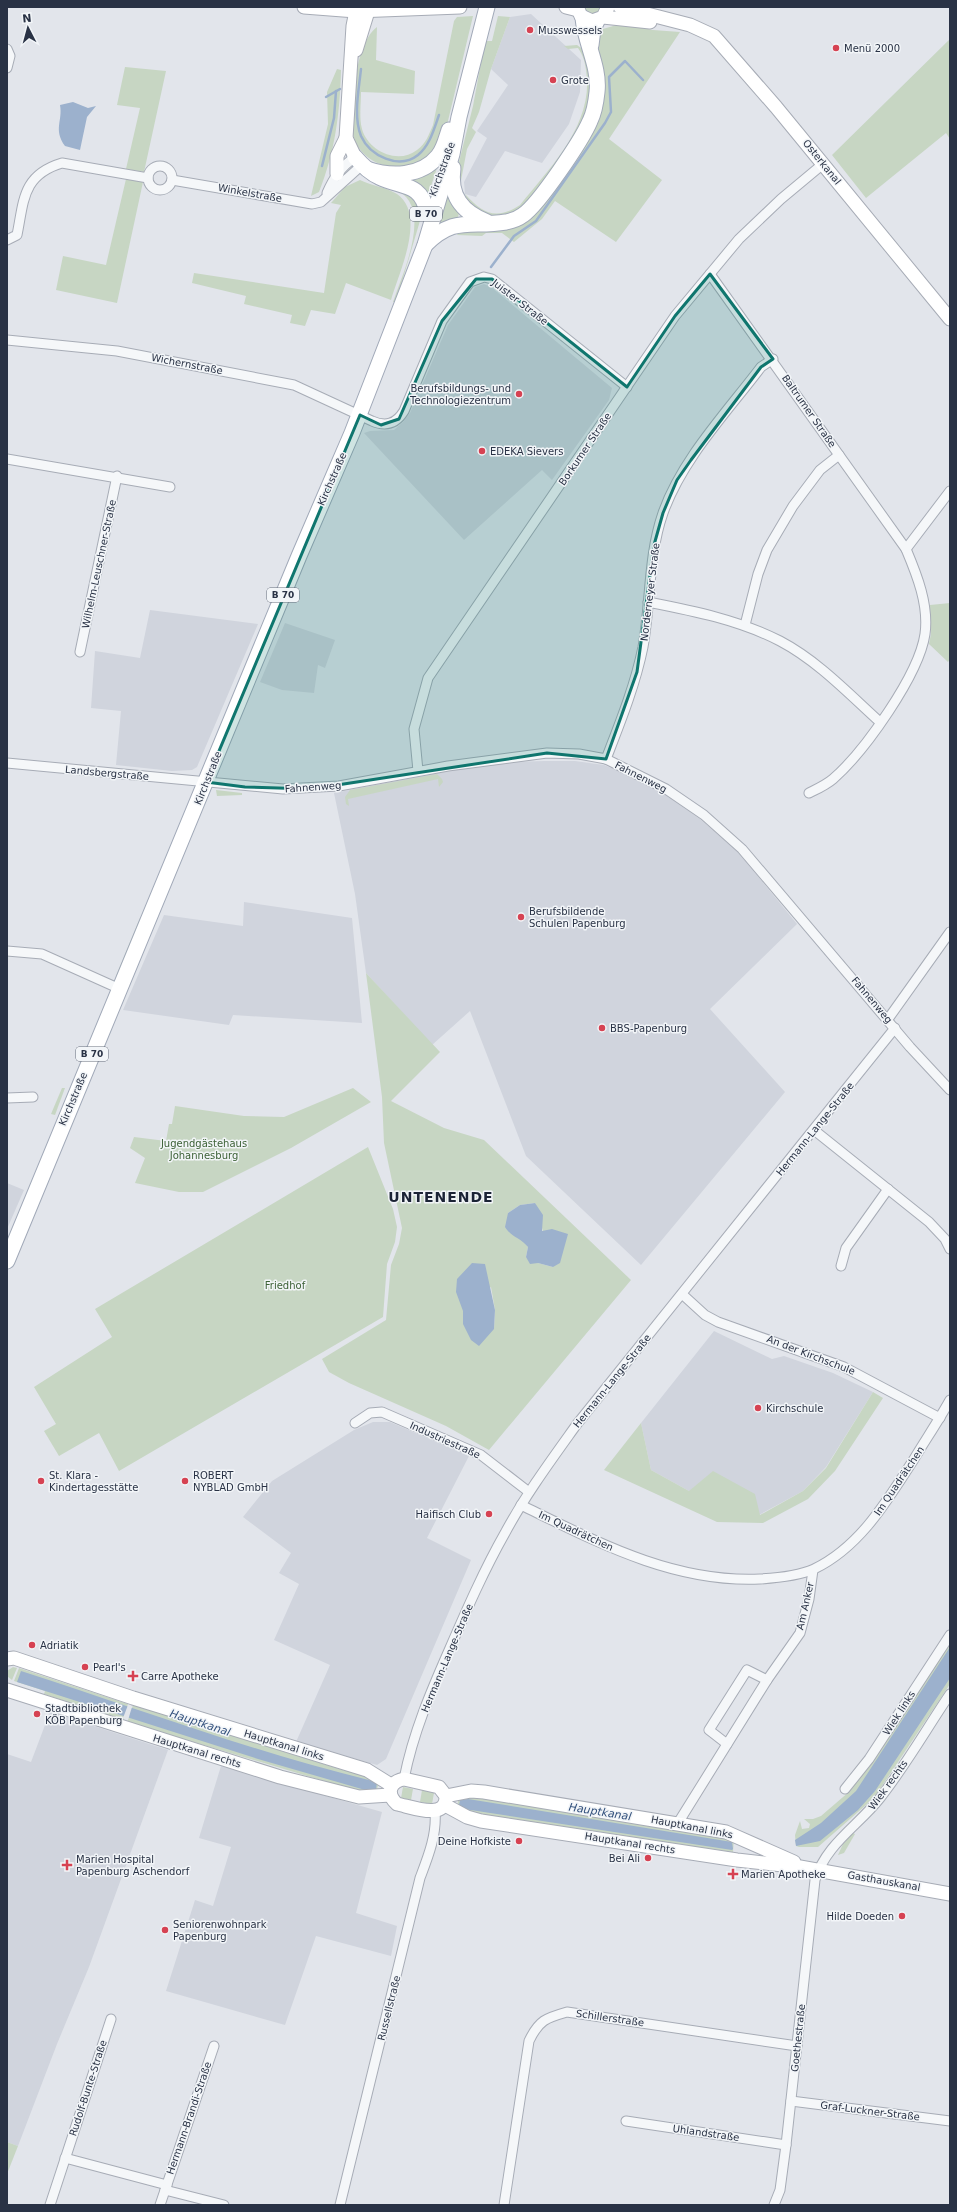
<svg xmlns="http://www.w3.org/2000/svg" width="957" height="2212" font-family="'DejaVu Sans',sans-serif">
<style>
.built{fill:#d0d4dd}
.green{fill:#c7d6c3;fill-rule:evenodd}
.water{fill:#9cb1cd}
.pier{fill:#e2e5eb}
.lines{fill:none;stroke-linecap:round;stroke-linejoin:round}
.stream{stroke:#9cb1cd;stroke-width:2.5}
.street-casing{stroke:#a7acb6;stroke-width:11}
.secondary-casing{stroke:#a7acb6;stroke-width:15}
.primary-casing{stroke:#a1a9b8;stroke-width:17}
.street{stroke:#f5f7f9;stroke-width:9}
.secondary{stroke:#fff;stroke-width:13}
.primary{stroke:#fff;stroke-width:15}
.marked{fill:#0f766e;fill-opacity:0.2;stroke:#0f766e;stroke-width:3;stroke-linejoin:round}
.poi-dot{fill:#d64252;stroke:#f2f5f8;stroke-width:1.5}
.labels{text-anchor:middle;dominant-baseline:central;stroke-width:3;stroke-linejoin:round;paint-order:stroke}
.shield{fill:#f2f5f8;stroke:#656c7b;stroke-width:1}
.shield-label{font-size:9px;font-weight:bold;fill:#293245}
.poi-label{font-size:10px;fill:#293245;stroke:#f2f5f8;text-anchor:start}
.street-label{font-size:10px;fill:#293245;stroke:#f2f5f8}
.park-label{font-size:10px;fill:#3c6136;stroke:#f2f5f8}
.water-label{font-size:11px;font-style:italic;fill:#314f7b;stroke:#f2f5f8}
.district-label{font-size:14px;font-weight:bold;letter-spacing:1px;fill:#1b2335;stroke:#f2f5f8}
</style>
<rect width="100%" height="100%" fill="#e2e5eb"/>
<!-- built -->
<g class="built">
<polygon points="531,14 581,60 580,92 569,124 542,163 505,151 476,197 465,194 464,182 487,138 477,131 508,85 491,69 510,17"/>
<polygon points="484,284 491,287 612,388 609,400 552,480 542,470 464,540 364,433 370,431 394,430 403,422 410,413 448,325 475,287"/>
<polygon points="150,610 258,624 197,767 192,770 172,771 116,765 121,711 91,708 95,651 140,658"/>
<polygon points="285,623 335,640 325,668 318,665 314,693 282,690 260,682"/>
<polygon points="545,761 575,761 604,765 636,778 663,793 700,819 738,852 797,924 710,1009 785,1092 641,1265 526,1156 470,1011 432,1045 366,973 355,894 334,793 459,769 504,762"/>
<polygon points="244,902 352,918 362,1023 233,1015 229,1025 123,1010 164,915 243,926"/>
<polygon points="7,1183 24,1190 7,1229"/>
<polygon points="714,1331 772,1359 784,1356 833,1373 873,1392 826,1467 803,1491 759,1515 689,1491 651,1470 641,1423"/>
<polygon points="373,1422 390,1422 469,1456 427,1538 471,1560 386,1759 377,1765 296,1742 330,1665 274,1640 299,1584 279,1573 291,1553 243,1517 272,1481 354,1430"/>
<polygon points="50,1712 168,1750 89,1967 57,2044 18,2146 7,2142 7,1754 31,1762"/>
<polygon points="221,1766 382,1812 356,1913 397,1926 391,1956 316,1936 285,2025 166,1991 195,1900 213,1906 231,1847 199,1838"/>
</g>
<!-- green -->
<g class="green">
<polygon points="582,7 602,7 599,13 589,16"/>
<path d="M 473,16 L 447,125 C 443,135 438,150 429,157 C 404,176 361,168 353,134 C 349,116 354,95 356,77 C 358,60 364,37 377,27 L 376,60 L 415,71 L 414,94 L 361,92 C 361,104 359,118 362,129 C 368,151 398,165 417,150 C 426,144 429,134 433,125 L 454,21 L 457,17 Z"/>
<polygon points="498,16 510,17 491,69 479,112 472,128 476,132 467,149 460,186 457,170 473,106 485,41 492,41"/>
<polygon points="620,24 653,30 680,32 609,139 662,180 616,242 555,201 542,219 514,242 502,233 486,233 482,236 457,235 461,227 511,225 587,136 596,31"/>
<polygon points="950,39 950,139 946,133 866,198 832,155"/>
<path d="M 577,45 L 584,50 L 592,81 L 586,115 L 580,129 L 531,200 L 512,215 L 485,217 L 468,202 L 465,194 C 482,213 496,221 520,205 C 550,168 595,123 586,70 C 585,62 583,55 578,48 L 568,49 L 564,46 Z"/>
<polygon points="125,67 166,71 144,172 126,169 140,108 117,105"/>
<path d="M 337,69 L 341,70 C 340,113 335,152 319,192 L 311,196 L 328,124 L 327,92 Z"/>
<polygon points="439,162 428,195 409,182 412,176"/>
<path d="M 366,178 L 416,196 L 422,214 L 396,302 L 393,302 C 402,275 432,212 400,192 C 390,185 376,185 366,178 Z"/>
<polygon points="126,179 143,182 117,303 56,290 63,256 106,265"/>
<path d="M 360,180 C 372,186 386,187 397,194 C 427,215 399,272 391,300 L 346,283 L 335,314 L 311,310 L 305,326 L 290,323 L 292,315 L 244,304 L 246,296 L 192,283 L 194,273 L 324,293 L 336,213 L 341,205 L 331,203 L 345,187 Z"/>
<polygon points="447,190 460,210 457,220 437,228"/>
<polygon points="950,603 950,659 948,662 929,644 931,634 930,605"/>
<polygon points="437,774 442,779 443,782 439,787 438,779 348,799 349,806 346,804 345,797 350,790"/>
<polygon points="216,790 242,793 242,795 217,796"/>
<polygon points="140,918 142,922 118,974 116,976"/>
<path d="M 366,973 L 440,1052 L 391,1101 L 444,1128 L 484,1140 L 631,1280 L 489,1450 L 446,1426 L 349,1383 L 329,1372 L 322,1359 L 386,1320 L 391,1265 L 399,1244 L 402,1228 L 384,1143 L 382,1097 ZM 535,1203 L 553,1267 L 538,1263 L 526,1257 L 528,1247 L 508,1213 L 520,1205 ZM 491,1287 L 495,1310 L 494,1329 L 463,1324 L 463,1311 Z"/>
<polygon points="62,1088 65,1088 55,1115 51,1114"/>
<polygon points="353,1088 371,1102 291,1148 203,1192 179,1192 135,1183 145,1158 130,1148 134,1137 166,1141 169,1124 172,1124 175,1106 244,1116 284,1117"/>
<polygon points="368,1147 393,1209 397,1227 395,1242 387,1264 383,1317 119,1471 99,1433 59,1456 44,1431 56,1424 34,1387 112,1337 95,1309"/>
<polygon points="873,1392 883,1398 835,1471 808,1499 763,1523 717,1522 604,1470 641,1423 651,1470 689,1491 713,1471 755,1494 760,1515 803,1491 826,1468"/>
<polygon points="950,1640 950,1684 878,1792 866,1805 818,1847 799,1847 796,1846 795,1835 800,1821 802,1829 809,1828 810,1824 804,1819 813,1819 821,1816 850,1791"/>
<polygon points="13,1667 17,1668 12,1680 7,1676 7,1671"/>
<polygon points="19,1668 128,1704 123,1720 44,1694 45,1691 14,1681"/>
<polygon points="133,1705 346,1771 351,1768 379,1780 376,1795 354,1790 127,1722"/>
<polygon points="403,1787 413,1789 411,1800 401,1798"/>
<polygon points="422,1790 434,1793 432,1804 420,1802"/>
<polygon points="462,1795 734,1838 733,1852 488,1819 457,1807 459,1796"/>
<polygon points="853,1833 855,1834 844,1853 838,1855 843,1844"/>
<polygon points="7,2142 18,2146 7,2174"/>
</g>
<!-- water -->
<g class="water">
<path d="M 73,102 L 88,108 L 96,106 L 87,117 L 80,150 L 65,146 C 53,129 63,121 60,105 Z"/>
<path d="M 535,1203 L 543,1215 L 542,1231 L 552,1229 L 568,1234 L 560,1263 L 553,1267 L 538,1263 L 530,1264 L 526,1257 L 528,1247 C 521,1238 511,1237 505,1227 L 508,1213 L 520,1205 Z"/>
<polygon points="472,1263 485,1264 495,1310 494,1329 479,1346 471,1340 463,1324 463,1311 456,1292 457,1279"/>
<polygon points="950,1647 950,1678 875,1791 858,1810 820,1841 796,1846 795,1840 821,1823 856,1791"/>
<path d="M 21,1671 C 139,1709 256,1753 377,1782 L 376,1790 L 372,1792 L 258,1759 L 17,1682 Z"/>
<polygon points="468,1799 732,1842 733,1849 732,1850 464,1809 459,1805 460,1800"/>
</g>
<!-- pier -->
<polygon class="pier" points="128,1705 132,1707 128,1720 123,1718"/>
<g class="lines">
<!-- stream -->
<g class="stream">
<path d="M 361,69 C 359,89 353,116 361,136 C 370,156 399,170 418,155 C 430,145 434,129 439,115"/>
<polyline points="326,97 340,89"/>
<polyline points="322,166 334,118 336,91"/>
<polyline points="491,267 514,236 536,221 605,123 611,112 609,77 625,61 643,80"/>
</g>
<defs>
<g id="street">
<polyline points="7,49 10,56 7,68"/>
<circle cx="160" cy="178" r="12"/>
<polyline points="172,180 312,204 321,202 362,165"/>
<path d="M 327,193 C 334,177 341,167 355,157"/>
<path d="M 7,240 L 17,235 C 24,201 22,175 62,163 L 148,178"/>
<path d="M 710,274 L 906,549 C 917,575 929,605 925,634 C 919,675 864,752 833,779 C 826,785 817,789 809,793"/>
<path d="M 7,340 L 117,351 L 294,385 L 372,421 C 386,427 396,424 404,411 L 442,321 L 470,282 L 484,277 L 492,279 L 627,387"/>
<polyline points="7,459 170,487"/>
<polyline points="906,549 950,491"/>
<path d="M 648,602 C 694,611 739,620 780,641 C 818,661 849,694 880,722"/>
<polyline points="745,625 758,574 767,550 793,506 820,470 839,455"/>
<polyline points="80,652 117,476"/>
<path d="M 606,759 C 620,723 635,686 643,647 C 651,602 648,556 663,513 C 682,459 727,412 761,367 L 773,359"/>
<polyline points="7,763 283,789 339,786 448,766 547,753 579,754 606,759 666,789 704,815 742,849 910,1047 950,1090"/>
<polyline points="418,771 414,729 428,678 675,316 739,239 781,199 823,164"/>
<polyline points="7,951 42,954 120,989"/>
<polyline points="888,1019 950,932"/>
<polyline points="7,1098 33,1097"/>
<polyline points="814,1130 929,1222 945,1239 950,1249"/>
<polyline points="841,1266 846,1248 888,1189"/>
<polyline points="682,1294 705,1315 718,1322 844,1367 940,1418"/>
<polyline points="355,1423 370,1413 382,1412 481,1455 529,1492"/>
<path d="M 521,1505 C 597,1542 673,1583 760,1579 C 777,1578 798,1576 814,1569 C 860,1547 887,1501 914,1459 C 926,1439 939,1420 950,1400"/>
<polyline points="727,1744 709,1730 747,1670 767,1680"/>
<path d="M 404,1779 C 413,1733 431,1691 450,1648 C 467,1609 484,1570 505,1533 C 526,1494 552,1459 577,1424 L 895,1028"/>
<polyline points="845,1789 869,1759 950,1635"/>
<polyline points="678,1823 767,1680 800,1633 809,1599 813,1570"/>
<polyline points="791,2101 950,2121"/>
<polyline points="626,2121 786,2145"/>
<polyline points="65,2158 167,2185"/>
<polyline points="165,2190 224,2205"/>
<polyline points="50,2205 111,2019"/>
<polyline points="160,2205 214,2046"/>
<path d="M 340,2205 L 420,1878 C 428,1857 437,1835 435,1811"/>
<path d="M 504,2205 L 529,2041 C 539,2020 546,2018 567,2012 L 797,2046"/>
<path d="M 774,2205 L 780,2190 L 786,2145 L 815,1880 C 826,1844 858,1826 880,1798 C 906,1765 927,1728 950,1694"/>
</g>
<g id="secondary">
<polyline points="304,7 356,11 460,7"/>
<polyline points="566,7 578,10"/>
<polyline points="577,7 581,16 592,21 603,17 608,7"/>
<polyline points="620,7 690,25 714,36 776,107 950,319"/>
<polyline points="603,17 650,22"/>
<polyline points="356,50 368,11"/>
<polyline points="355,157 346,138 353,26 356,11"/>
<polyline points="337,174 337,156 346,138"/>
<polyline points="7,1659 14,1658 133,1698 367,1770 391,1785"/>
<polyline points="7,1690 280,1777 359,1797 390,1795"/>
<path d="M 404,1779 L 439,1787 L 446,1796 C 447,1821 412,1807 397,1804 C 386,1794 389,1782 404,1779 Z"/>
<polyline points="446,1796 471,1791 484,1792 726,1832 794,1862"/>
<polyline points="445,1805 467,1817 481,1821 737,1860 800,1867 950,1894"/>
</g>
<g id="primary">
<polyline points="591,45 593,29 597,21"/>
<path d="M 355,157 C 362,165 370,173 379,177 C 402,188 421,182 427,212"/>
<path d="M 453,168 C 449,196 462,212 487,222"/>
<path d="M 367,169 C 391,177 421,177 438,156 C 444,149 446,139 449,130"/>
<path d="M 425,245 C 455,215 470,228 506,222 C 511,221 519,218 523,215 C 539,204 582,140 590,121 C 594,113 596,102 597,92 C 600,67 585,43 583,18"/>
<polyline points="7,1261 299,556 352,433 425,245 452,154 459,117 487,7"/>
</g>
</defs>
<!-- street casing -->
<use href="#street" class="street-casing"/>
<!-- secondary casing -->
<use href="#secondary" class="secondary-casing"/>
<!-- primary casing -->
<use href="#primary" class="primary-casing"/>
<!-- street -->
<use href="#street" class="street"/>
<!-- secondary -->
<use href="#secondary" class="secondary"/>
<!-- primary -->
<use href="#primary" class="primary"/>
</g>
<!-- marked area -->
<path class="marked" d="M 710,274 L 773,359 L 761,367 L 691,460 L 677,480 L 663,513 L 654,545 L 637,672 L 606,759 L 547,753 L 311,789 L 245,787 L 206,782 L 360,415 L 381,425 L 399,419 L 442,321 L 476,279 L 492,279 L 627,387 L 675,316 Z"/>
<!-- markers -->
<g class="poi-dot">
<circle cx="530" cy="30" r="4"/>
<circle cx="836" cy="48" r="4"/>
<circle cx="553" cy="80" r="4"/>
<circle cx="519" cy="394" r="4"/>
<circle cx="482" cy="451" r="4"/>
<circle cx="521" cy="917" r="4"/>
<circle cx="602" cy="1028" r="4"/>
<circle cx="758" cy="1408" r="4"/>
<circle cx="41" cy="1481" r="4"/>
<circle cx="185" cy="1481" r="4"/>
<circle cx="489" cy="1514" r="4"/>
<circle cx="32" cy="1645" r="4"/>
<circle cx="85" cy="1667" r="4"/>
<path d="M131 1670h4v4h4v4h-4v4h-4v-4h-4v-4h4z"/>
<circle cx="37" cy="1714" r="4"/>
<circle cx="519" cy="1841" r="4"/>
<circle cx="648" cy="1858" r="4"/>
<path d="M65 1859h4v4h4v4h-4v4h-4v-4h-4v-4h4z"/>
<path d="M731 1868h4v4h4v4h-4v4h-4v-4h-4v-4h4z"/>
<circle cx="902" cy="1916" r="4"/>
<circle cx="165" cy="1930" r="4"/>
</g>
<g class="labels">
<!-- shield labels -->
<g class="shield">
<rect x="410" y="207" width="32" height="14" rx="3"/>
<rect x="267" y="588" width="32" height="14" rx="3"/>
<rect x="76" y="1047" width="32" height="14" rx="3"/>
</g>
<g class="shield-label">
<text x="426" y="214">B 70</text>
<text x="283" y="595">B 70</text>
<text x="92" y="1054">B 70</text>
</g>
<!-- poi labels -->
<g class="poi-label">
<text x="538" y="30">Musswessels</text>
<text x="844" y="48">Menü 2000</text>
<text x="561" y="80">Grote</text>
<text x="511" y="388" text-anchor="end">Berufsbildungs- und<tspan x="511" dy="12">Technologiezentrum</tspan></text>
<text x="490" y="451">EDEKA Sievers</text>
<text x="529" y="911">Berufsbildende<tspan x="529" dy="12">Schulen Papenburg</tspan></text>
<text x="610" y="1028">BBS-Papenburg</text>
<text x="766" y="1408">Kirchschule</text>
<text x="49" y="1475">St. Klara -<tspan x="49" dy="12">Kindertagesstätte</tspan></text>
<text x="193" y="1475">ROBERT<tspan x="193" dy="12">NYBLAD GmbH</tspan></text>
<text x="481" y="1514" text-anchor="end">Haifisch Club</text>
<text x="40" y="1645">Adriatik</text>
<text x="93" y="1667">Pearl's</text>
<text x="141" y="1676">Carre Apotheke</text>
<text x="45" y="1708">Stadtbibliothek<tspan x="45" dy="12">KÖB Papenburg</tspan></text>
<text x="511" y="1841" text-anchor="end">Deine Hofkiste</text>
<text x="640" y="1858" text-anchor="end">Bei Ali</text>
<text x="76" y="1859">Marien Hospital<tspan x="76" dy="12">Papenburg Aschendorf</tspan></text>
<text x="741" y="1874">Marien Apotheke</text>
<text x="894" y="1916" text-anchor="end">Hilde Doeden</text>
<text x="173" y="1924">Seniorenwohnpark<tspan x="173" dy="12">Papenburg</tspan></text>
</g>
<!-- street labels -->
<g class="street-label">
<text transform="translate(822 162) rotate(51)">Osterkanal</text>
<text transform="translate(442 169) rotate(-70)">Kirchstraße</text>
<text transform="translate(250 193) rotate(10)">Winkelstraße</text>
<text transform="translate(520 302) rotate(38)">Juister Straße</text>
<text transform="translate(187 364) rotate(11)">Wichernstraße</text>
<text transform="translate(809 411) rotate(55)">Baltrumer Straße</text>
<text transform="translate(585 449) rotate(-56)">Borkumer Straße</text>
<text transform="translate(332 479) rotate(-66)">Kirchstraße</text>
<text transform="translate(99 564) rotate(-78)">Wilhelm-Leuschner-Straße</text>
<text transform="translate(650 592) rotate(-83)">Norderneyer Straße</text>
<text transform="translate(107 773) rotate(5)">Landsbergstraße</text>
<text transform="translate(641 777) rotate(27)">Fahnenweg</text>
<text transform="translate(208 778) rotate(-68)">Kirchstraße</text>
<text transform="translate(313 787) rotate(-4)">Fahnenweg</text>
<text transform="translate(872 1000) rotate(50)">Fahnenweg</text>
<text transform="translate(73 1099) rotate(-67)">Kirchstraße</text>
<text transform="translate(815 1129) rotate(-51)">Hermann-Lange-Straße</text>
<text transform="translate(811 1355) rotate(21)">An der Kirchschule</text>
<text transform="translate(612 1381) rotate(-51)">Hermann-Lange-Straße</text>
<text transform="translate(445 1440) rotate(24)">Industriestraße</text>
<text transform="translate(899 1481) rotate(-56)">Im Quadrätchen</text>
<text transform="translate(576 1531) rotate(25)">Im Quadrätchen</text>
<text transform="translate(805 1606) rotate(-77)">Am Anker</text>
<text transform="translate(447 1658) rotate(-67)">Hermann-Lange-Straße</text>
<text transform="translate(899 1713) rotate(-57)">Wiek links</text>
<text transform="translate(284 1745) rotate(17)">Hauptkanal links</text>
<text transform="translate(197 1751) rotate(17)">Hauptkanal rechts</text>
<text transform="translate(888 1785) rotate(-54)">Wiek rechts</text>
<text transform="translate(692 1827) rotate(11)">Hauptkanal links</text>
<text transform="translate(630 1843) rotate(9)">Hauptkanal rechts</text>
<text transform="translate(884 1881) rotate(10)">Gasthauskanal</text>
<text transform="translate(389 2008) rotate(-76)">Russellstraße</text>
<text transform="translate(610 2018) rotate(8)">Schillerstraße</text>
<text transform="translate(798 2038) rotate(-84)">Goethestraße</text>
<text transform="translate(88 2088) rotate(-72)">Rudolf-Bunte-Straße</text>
<text transform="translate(870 2111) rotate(7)">Graf-Luckner-Straße</text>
<text transform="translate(189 2118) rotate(-71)">Hermann-Brandi-Straße</text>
<text transform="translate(706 2133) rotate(8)">Uhlandstraße</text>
</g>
<!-- park labels -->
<g class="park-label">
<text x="204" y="1143">Jugendgästehaus<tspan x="204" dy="12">Johannesburg</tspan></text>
<text x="285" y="1285">Friedhof</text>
</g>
<!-- water labels -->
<g class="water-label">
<text transform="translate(200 1723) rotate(18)">Hauptkanal</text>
<text transform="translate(600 1812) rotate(9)">Hauptkanal</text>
</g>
<!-- district labels -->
<g class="district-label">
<text x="441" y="1197">UNTENENDE</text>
</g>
</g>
<!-- border -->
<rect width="957" height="2212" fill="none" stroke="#293245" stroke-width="16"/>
<!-- north arrow -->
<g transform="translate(28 28) rotate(354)" stroke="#f2f5f8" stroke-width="3" paint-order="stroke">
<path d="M0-3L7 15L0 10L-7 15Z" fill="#293245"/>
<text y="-6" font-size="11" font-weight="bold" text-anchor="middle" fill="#293245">N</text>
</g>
</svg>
